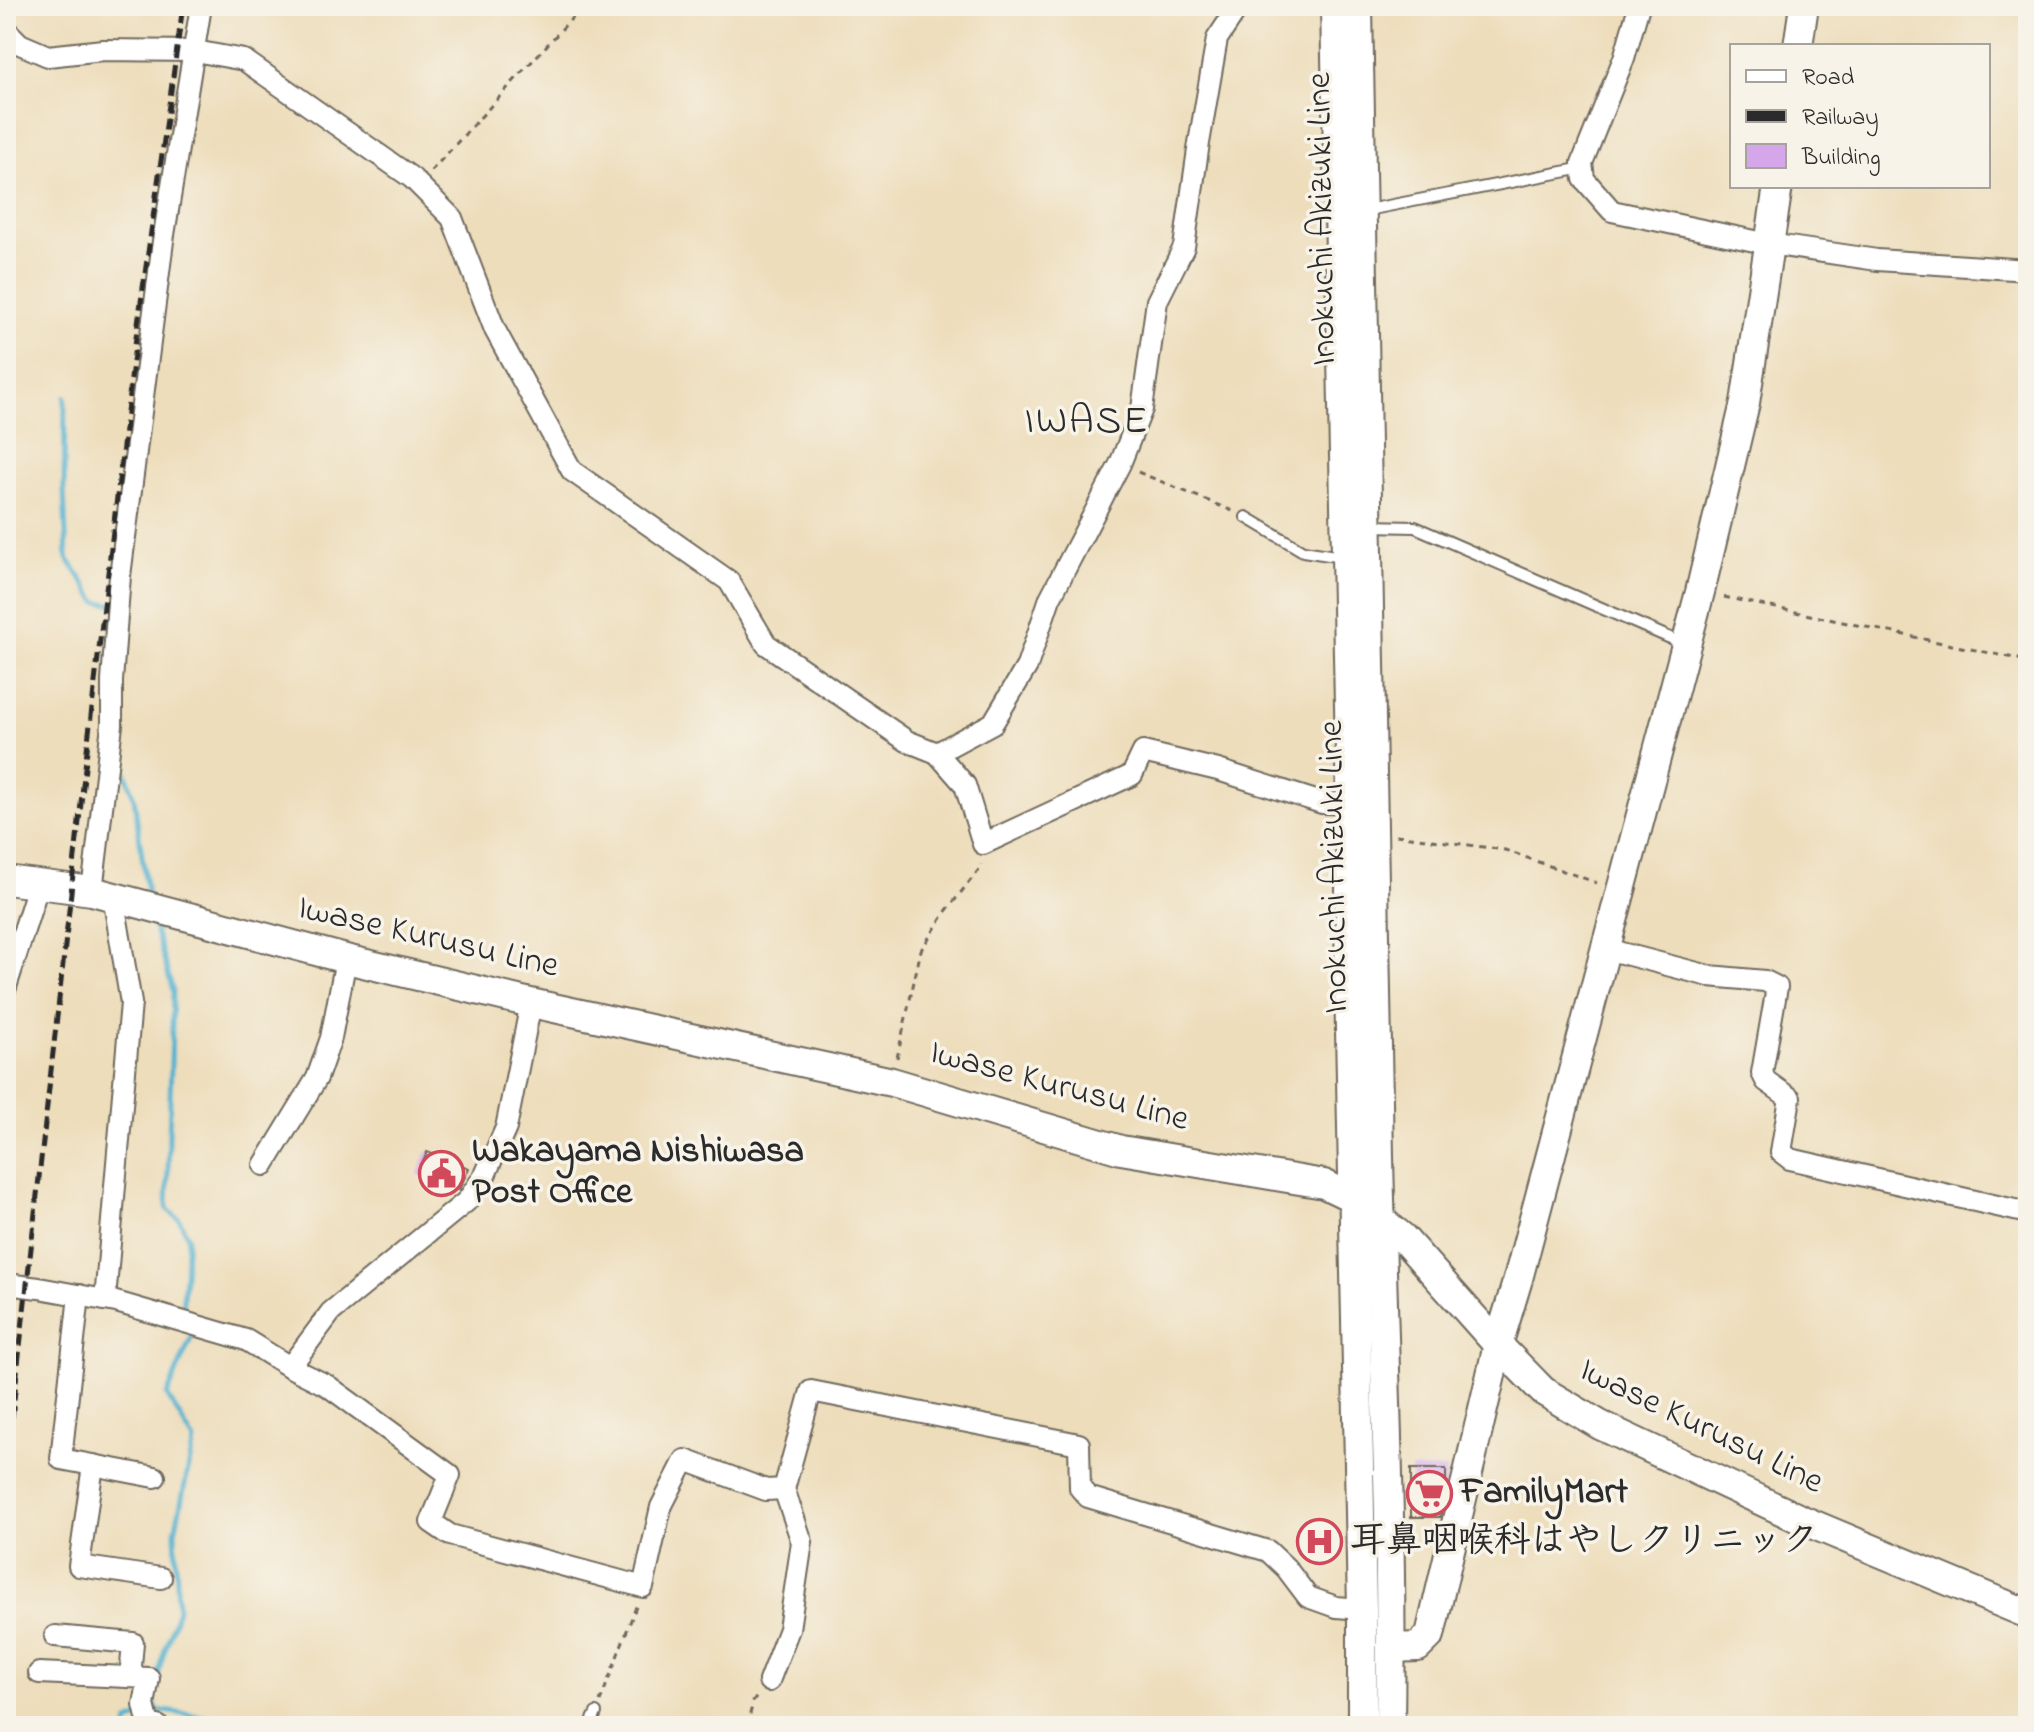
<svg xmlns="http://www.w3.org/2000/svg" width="2034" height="1732" font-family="'Indie Flower','Klee One',sans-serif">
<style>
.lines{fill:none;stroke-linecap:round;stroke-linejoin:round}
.stream{stroke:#50b1cf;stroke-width:5}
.building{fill:#d5a6ea}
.lane-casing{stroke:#6f695d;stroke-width:14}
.street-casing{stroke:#6f695d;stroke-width:24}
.secondary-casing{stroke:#6f695d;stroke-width:32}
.path{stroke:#6f695d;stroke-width:3;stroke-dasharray:6 6;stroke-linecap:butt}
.lane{stroke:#fff;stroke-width:10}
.street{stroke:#fff;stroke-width:20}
.secondary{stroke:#fff;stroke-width:28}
.rail{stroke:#2b2b2b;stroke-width:5;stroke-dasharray:12 6;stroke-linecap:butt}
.labels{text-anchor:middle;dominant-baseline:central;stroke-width:7;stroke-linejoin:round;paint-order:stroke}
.street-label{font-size:36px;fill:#2b2b2b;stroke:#f7f3e8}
.poi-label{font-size:36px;font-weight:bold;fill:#2b2b2b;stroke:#f7f3e8;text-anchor:start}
.quarter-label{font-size:40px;letter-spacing:2px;fill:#2b2b2b;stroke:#f7f3e8}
</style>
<rect width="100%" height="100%" fill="#f7f3e8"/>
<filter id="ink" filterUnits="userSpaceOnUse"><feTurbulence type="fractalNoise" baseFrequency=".0125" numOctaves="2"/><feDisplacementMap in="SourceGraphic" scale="16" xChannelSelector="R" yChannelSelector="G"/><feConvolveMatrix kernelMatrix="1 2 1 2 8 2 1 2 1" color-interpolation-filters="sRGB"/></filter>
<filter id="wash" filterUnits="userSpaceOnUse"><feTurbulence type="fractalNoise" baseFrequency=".006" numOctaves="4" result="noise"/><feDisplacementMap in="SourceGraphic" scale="32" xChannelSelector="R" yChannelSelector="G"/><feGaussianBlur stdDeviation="1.8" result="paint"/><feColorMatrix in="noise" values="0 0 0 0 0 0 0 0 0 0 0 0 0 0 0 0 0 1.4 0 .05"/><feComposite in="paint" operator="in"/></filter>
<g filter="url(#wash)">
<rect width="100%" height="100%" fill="#edddbb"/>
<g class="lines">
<!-- stream -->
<g class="stream">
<polyline points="65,397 64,490 67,558 97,602 113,604"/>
<polyline points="118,748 134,798 147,892"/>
<polyline points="152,919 173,991 167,1209 179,1219 188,1237 182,1313 184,1314"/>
<polyline points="157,1683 161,1662 178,1609 175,1532 194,1441 167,1395 194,1331"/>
<polyline points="154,1700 156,1710 235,1721 244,1726"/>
<polyline points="127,1726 128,1722 141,1717"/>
</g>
</g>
<g id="blocks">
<!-- building -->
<g class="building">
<polygon points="427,1152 469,1168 459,1190 418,1174"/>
<polygon points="1411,1469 1446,1469 1446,1492 1440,1517 1411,1517"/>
</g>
</g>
</g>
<g filter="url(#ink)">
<use href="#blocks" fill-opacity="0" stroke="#6f695d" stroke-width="2"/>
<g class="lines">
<defs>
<g id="lane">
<polyline points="1362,211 1583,168"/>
<polyline points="1246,517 1303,551 1342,557"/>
<polyline points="1369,526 1415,527 1684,644"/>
<polyline points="590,1726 596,1713"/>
</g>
<g id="street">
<polyline points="1639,6 1624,58 1582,163 1584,179 1612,211 1769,244 1877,260 2028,270"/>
<polyline points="6,30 20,44 48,56 103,50 195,51 244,60 412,178 452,218 495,330 572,471 729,581 766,644 907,741 937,753 965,785 983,844 1132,775 1143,752 1218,770 1322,803 1364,804"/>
<polyline points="937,753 993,723 1027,666 1050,598 1120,464 1142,409 1157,301 1184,247 1199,143 1217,39 1239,6"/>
<polyline points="92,891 112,725 112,681 120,576 163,241 201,6"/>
<polyline points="1606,949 1709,976 1765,981 1777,987 1762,1073 1766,1081 1790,1098 1781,1152 1790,1159 2028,1213"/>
<polyline points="6,987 39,883"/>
<polyline points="264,1165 317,1078 331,1038 346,959"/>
<polyline points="6,1284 39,1288 116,1302 246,1340 290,1367 328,1386 450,1475 431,1522 450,1535 643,1587 661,1507 685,1460 766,1490 784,1489 811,1391 1079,1444 1080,1488 1088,1497 1268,1551 1286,1568 1308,1597 1336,1607 1362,1609"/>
<polyline points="79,1295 61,1459 155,1477"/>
<polyline points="105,1300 131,1003 113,896"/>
<polyline points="290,1367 331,1312 467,1201 485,1175 506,1128 531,1003"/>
<polyline points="93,1465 79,1566 161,1578"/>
<polyline points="55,1636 133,1643 130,1677"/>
<polyline points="39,1673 149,1678 144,1705 149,1725 158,1726"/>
<polyline points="769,1681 789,1629 802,1542 784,1489"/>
</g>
<g id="secondary">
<polyline points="1335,6 1351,805 1349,982 1362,1609 1362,1726"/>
<path d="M 1358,6 C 1362,389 1371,772 1379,1156 C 1383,1346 1393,1536 1390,1726"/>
<polyline points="1798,46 1804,6"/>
<polyline points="6,880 92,891 346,959 531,1003 892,1082 1121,1150 1324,1184 1353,1198 1402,1237 1498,1345 1543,1391 1600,1425 1800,1519 2028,1614"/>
<polyline points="1391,1648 1418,1647 1430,1635 1498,1345 1518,1279 1700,592 1745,403 1778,186"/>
</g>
</defs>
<!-- lane casing -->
<use href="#lane" class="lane-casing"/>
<!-- street casing -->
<use href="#street" class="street-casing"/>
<!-- secondary casing -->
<use href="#secondary" class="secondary-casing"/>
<!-- path -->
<g class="path">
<polyline points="431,171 583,6"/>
<polyline points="1138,472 1235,512"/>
<polyline points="1724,597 2028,661"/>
<polyline points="1396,835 1505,850 1597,883"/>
<polyline points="897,1058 921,950 947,910 981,867 981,864"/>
<polyline points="600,1702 637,1604"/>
<polyline points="747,1726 753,1702 757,1696"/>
</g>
<!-- lane -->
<use href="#lane" class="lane"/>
<!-- street -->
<use href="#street" class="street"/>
<!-- secondary -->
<use href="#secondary" class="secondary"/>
<!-- rail -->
<polyline class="rail" points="6,1471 88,741 136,337 183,6"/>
</g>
</g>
<!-- icons -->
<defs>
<symbol id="civic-ring" viewBox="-11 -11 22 22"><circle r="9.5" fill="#f7f3e8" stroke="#d1495b" stroke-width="1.5"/><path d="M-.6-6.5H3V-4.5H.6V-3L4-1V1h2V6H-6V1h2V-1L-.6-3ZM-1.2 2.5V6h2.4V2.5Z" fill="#d1495b"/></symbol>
<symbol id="supermarket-ring" viewBox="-11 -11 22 22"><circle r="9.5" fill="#f7f3e8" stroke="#d1495b" stroke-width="1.5"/><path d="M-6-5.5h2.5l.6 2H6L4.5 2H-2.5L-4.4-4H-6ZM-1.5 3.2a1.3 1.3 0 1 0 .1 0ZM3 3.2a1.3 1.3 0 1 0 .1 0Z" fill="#d1495b"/></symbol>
<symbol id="hospital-ring" viewBox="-11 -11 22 22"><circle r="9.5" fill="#f7f3e8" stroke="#d1495b" stroke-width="1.5"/><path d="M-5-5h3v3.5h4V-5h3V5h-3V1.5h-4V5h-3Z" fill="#d1495b"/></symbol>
</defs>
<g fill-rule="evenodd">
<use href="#civic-ring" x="416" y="1148" width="51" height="51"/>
<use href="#supermarket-ring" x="1404" y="1468" width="51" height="51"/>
<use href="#hospital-ring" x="1294" y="1516" width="51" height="51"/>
</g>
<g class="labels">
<!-- street labels -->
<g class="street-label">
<text transform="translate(1323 219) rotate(-91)">Inokuchi Akizuki Line</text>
<text transform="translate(1335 867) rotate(-91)">Inokuchi Akizuki Line</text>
<text transform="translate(428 938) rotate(13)">Iwase Kurusu Line</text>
<text transform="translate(1059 1087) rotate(15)">Iwase Kurusu Line</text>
<text transform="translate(1701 1427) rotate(26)">Iwase Kurusu Line</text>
</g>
<!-- poi labels -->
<g class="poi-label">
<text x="472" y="1152">Wakayama Nishiwasa<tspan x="472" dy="41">Post Office</tspan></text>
<text x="1460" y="1493">FamilyMart</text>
<text x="1350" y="1542">耳鼻咽喉科はやしクリニック</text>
</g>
<!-- quarter labels -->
<g class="quarter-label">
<text x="1087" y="422">IWASE</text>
</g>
</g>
<!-- margin -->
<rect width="2034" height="1732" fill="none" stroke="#f7f3e8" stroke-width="32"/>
<!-- legend -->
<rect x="1730" y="44" width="260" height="144" fill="#f7f3e8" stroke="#a5a39c" stroke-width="2"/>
<rect x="1746" y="70" width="40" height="12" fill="#ffffff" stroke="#a5a39c" stroke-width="2"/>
<text x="1802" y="84" font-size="24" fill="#2b2b2b">Road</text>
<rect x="1746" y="110" width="40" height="12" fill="#2b2b2b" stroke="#a5a39c" stroke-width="2"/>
<text x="1802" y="124" font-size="24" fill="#2b2b2b">Railway</text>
<rect x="1746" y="144" width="40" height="24" fill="#d5a6ea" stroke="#a5a39c" stroke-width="2"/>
<text x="1802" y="164" font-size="24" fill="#2b2b2b">Building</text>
</svg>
